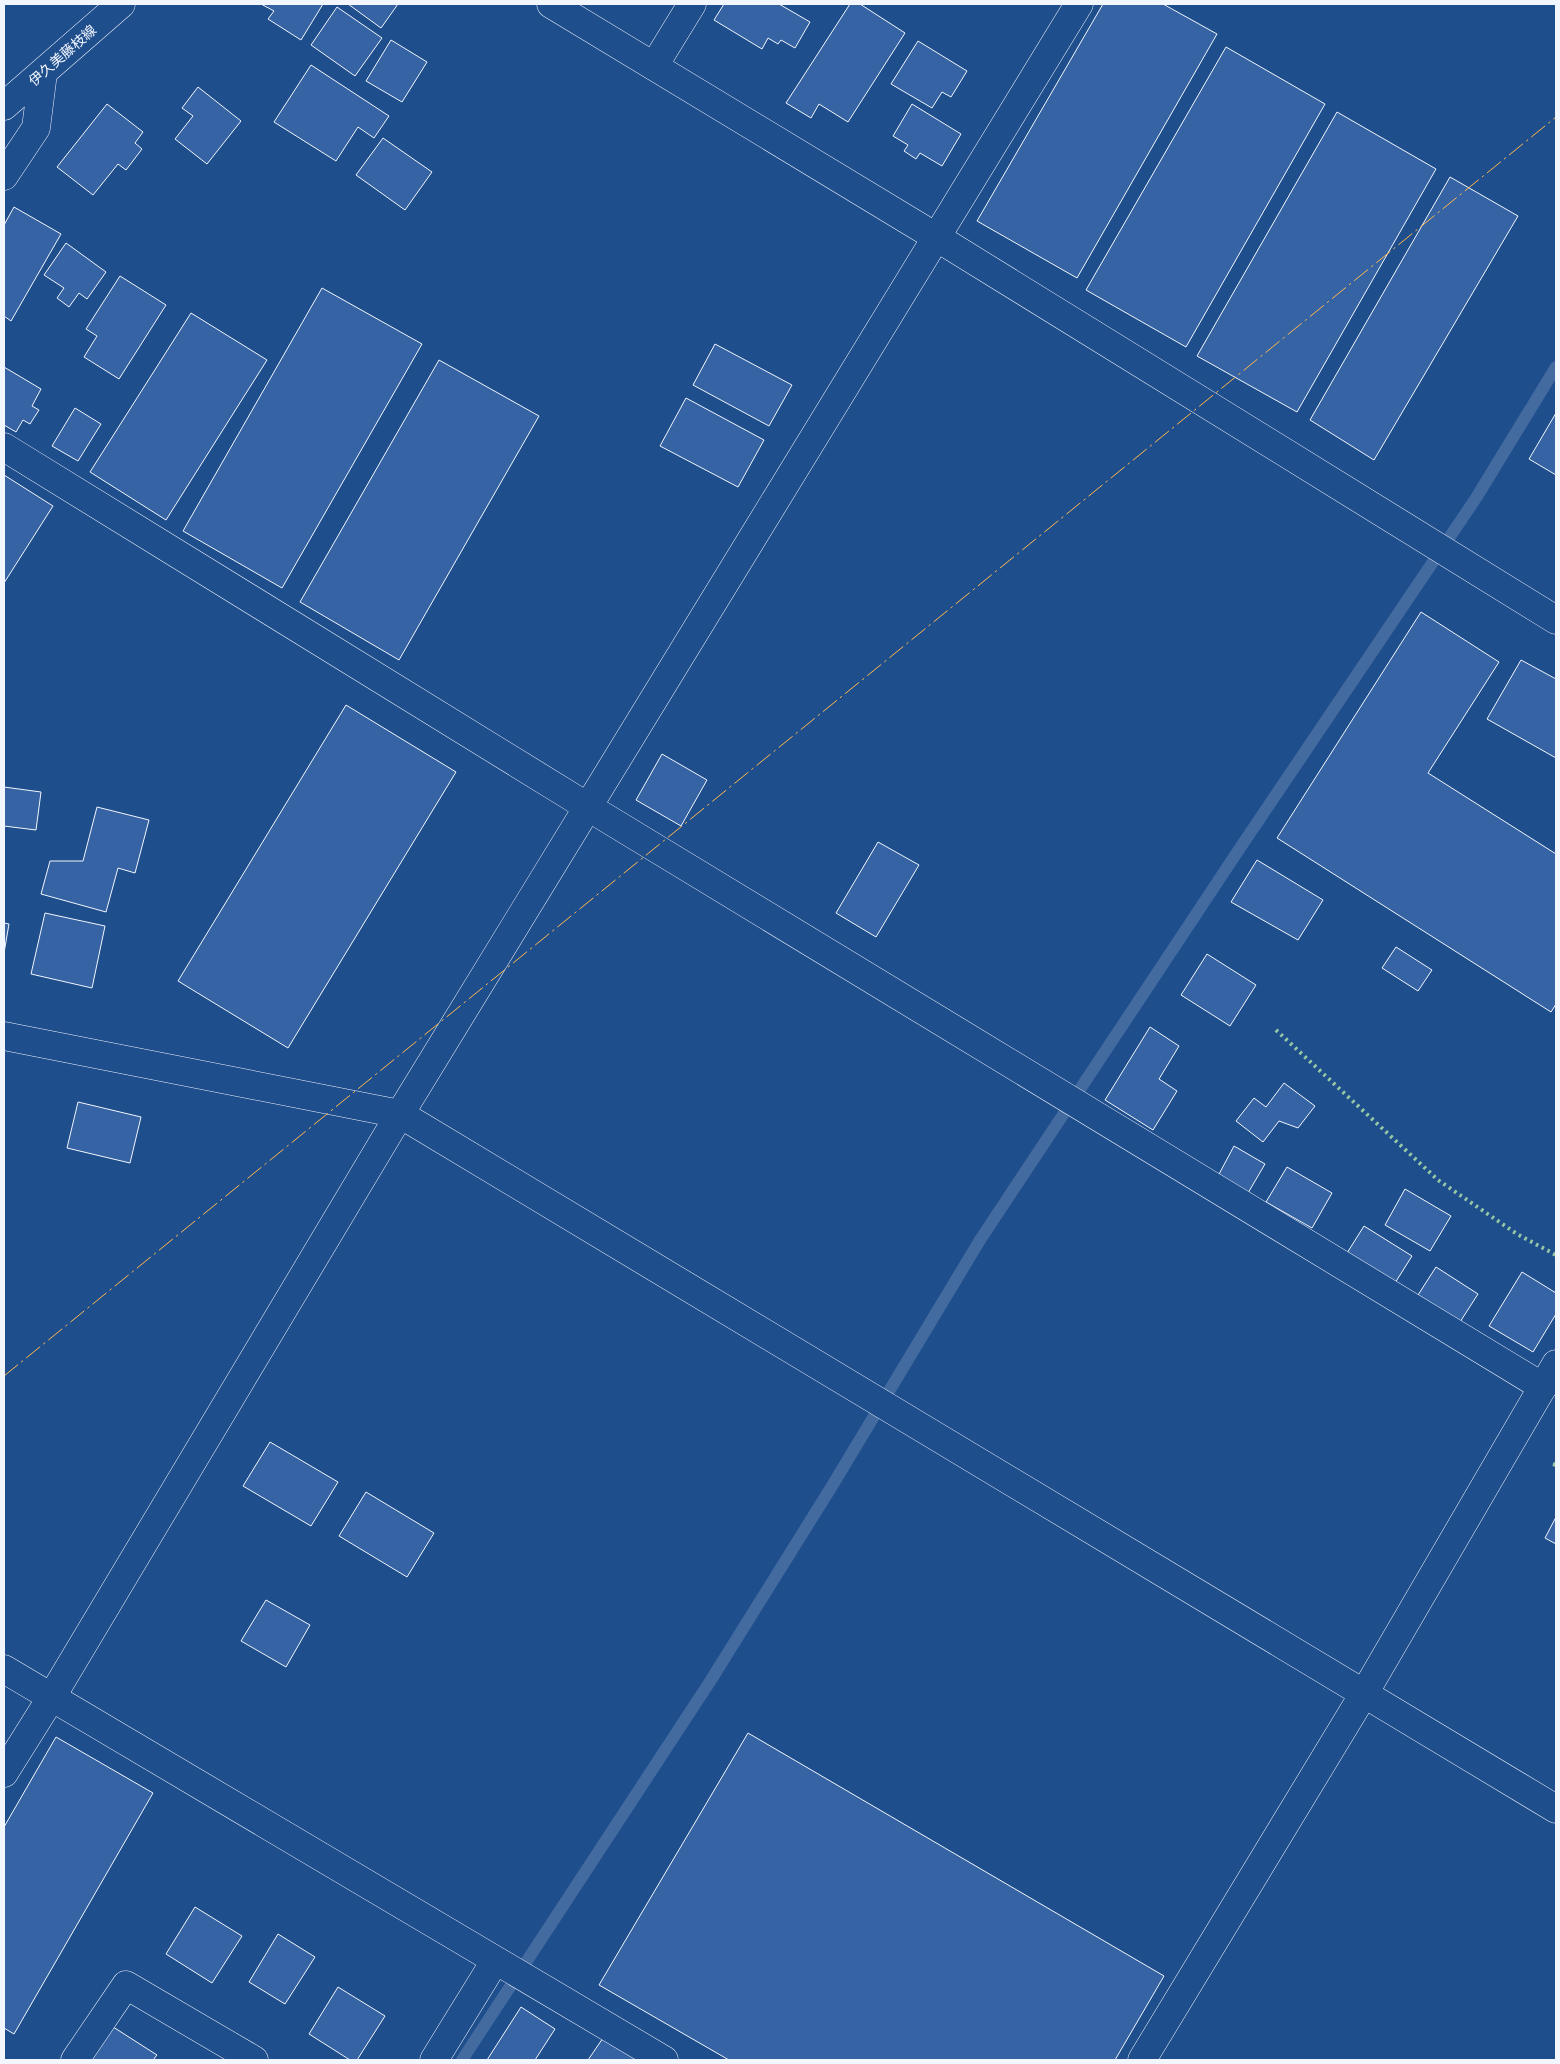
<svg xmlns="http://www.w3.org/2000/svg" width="1560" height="2064" font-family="Barlow,'Noto Sans JP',sans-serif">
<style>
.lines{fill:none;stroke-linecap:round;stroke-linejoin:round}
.stream{stroke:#446ba0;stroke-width:12}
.building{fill:#3563a3;stroke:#f2f6ff}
.street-casing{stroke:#f2f6ff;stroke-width:29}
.secondary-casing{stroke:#f2f6ff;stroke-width:29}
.street{stroke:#1f4e8c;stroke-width:28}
.secondary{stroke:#1f4e8c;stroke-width:28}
.hedge{stroke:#97c8a6;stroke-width:4;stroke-dasharray:2.5 4;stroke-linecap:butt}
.power{stroke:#ffb74d;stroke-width:1;stroke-dasharray:18 4 2.5 4;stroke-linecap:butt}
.labels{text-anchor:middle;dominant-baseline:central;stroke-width:4;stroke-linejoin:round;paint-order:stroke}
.street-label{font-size:14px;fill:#f2f6ff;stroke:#1f4e8c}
</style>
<rect width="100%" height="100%" fill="#1f4e8c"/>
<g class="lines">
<!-- stream -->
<polyline class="stream" points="462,2060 711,1680 832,1486 980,1240 1236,854 1476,498 1556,367"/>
</g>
<!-- building -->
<g class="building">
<polygon points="261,4 323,4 301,40 268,19 274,11"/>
<polygon points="348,4 398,4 381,28"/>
<polygon points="724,4 779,4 810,22 795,48 781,40 778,44 768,38 762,49 714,20"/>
<polygon points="850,4 860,4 905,33 848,122 819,104 811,118 786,103"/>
<polygon points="1103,4 1163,4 1217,34 1077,278 977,221"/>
<polygon points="337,7 382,38 355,76 311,45"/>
<polygon points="391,40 427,62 402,102 366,81"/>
<polygon points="918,41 967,71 951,97 942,92 932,108 891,84"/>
<polygon points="1226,47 1325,104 1186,347 1086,290"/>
<polygon points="311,65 389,116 374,138 358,127 336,161 274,122"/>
<polygon points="198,87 241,121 207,164 175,139 193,116 182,108"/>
<polygon points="107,104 143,132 135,143 142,149 126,170 118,164 93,195 57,167"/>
<polygon points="912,104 961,134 942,166 920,153 916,159 904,151 908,145 893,136"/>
<polygon points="1337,112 1436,169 1297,412 1197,356"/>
<polygon points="383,138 432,172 405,210 356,175"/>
<polygon points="1450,177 1518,216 1374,460 1310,420"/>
<polygon points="14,207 61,234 11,321 4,316 4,225"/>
<polygon points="66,243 106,272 87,299 79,293 69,307 57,298 64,288 44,275"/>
<polygon points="120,276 166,305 119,379 84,357 97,336 86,329"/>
<polygon points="322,288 422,344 282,588 183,531"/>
<polygon points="191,313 267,360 166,520 90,472"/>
<polygon points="715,344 792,385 769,426 693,385"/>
<polygon points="439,360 539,416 399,660 300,602"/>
<polygon points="4,367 41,389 32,406 39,410 30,424 23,420 16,432 4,425"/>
<polygon points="686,398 764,440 738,487 660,446"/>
<polygon points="75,408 101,424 78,461 52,446"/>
<polygon points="1556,413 1556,475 1529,459"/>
<polygon points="4,475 53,506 4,583"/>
<polygon points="1421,612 1499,662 1428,773 1556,854 1556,1004 1551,1012 1277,838"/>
<polygon points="1521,660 1556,679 1556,758 1487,719"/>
<polygon points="346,705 456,772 288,1048 178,981"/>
<polygon points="662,754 707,780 681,826 636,800"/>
<polygon points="4,787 41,792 36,830 4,826"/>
<polygon points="97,807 149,820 135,873 118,868 106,912 41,894 50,861 83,861"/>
<polygon points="878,842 919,865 876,937 836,913"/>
<polygon points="1257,860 1323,900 1298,940 1231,902"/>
<polygon points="45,913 105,926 92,988 31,974"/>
<polygon points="4,923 9,924 4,953"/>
<polygon points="1396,947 1432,970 1418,991 1382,968"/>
<polygon points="1207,954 1256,985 1230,1026 1181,995"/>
<polygon points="1150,1027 1179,1046 1159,1079 1177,1091 1153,1130 1105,1100"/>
<polygon points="1284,1083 1315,1106 1298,1128 1279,1121 1263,1142 1236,1121 1254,1098 1266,1107"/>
<polygon points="78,1102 141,1117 130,1163 67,1148"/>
<polygon points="1234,1146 1265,1164 1248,1193 1218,1176"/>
<polygon points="1287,1167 1332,1193 1312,1228 1266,1202"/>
<polygon points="1405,1189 1451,1216 1430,1251 1385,1225"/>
<polygon points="1364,1226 1412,1256 1395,1283 1347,1253"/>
<polygon points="1436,1267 1478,1294 1460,1322 1418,1295"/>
<polygon points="1522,1272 1556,1293 1556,1314 1533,1352 1489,1326"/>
<polygon points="270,1442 338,1482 311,1526 243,1486"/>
<polygon points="366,1492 434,1533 407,1577 339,1536"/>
<polygon points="1556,1517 1556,1544 1545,1538"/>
<polygon points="266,1600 310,1625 286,1667 241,1641"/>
<polygon points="748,1733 1164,1976 1115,2060 729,2060 599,1985"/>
<polygon points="56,1737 153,1793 14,2034 4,2028 4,1827"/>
<polygon points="195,1907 242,1936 212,1983 166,1954"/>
<polygon points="278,1934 315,1957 285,2004 249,1982"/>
<polygon points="338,1987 385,2016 357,2060 350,2060 309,2034"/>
<polygon points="521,2007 555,2029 535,2060 487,2060"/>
<polygon points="110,2025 157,2055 153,2060 87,2060"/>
<polygon points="603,2038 637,2060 588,2060"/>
</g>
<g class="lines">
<defs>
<g id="street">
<polyline points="654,66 692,4"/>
<polyline points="4,176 36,128 43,73"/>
<polyline points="4,447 588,807 1543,1387"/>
<polyline points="4,1036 400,1114 1556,1809"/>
<polyline points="4,1669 664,2060"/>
<polyline points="4,1773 51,1698 400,1114 1079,4"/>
<polyline points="75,2060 126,1985 254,2060"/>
<polyline points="434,2060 495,1961"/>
<polyline points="1142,2060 1365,1692 1556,1364"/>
</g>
<g id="secondary">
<polyline points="551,4 936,237 1556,620"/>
<polyline points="4,106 121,4"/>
</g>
</defs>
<!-- street casing -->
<use href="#street" class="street-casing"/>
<!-- secondary casing -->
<use href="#secondary" class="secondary-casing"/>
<!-- street -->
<use href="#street" class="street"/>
<!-- secondary -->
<use href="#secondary" class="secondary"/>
<!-- hedge -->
<g class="hedge">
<polyline points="1276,1030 1438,1180 1517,1234 1556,1255"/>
<polyline points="1553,1464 1556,1465"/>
</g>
<!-- power -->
<polyline class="power" points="4,1376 1556,117"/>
</g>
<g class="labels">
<!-- street labels -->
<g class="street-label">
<text transform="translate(62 55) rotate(-41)">伊久美藤枝線</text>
</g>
</g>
<!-- border -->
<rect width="1560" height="2064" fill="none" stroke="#f2f6ff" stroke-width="10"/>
</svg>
